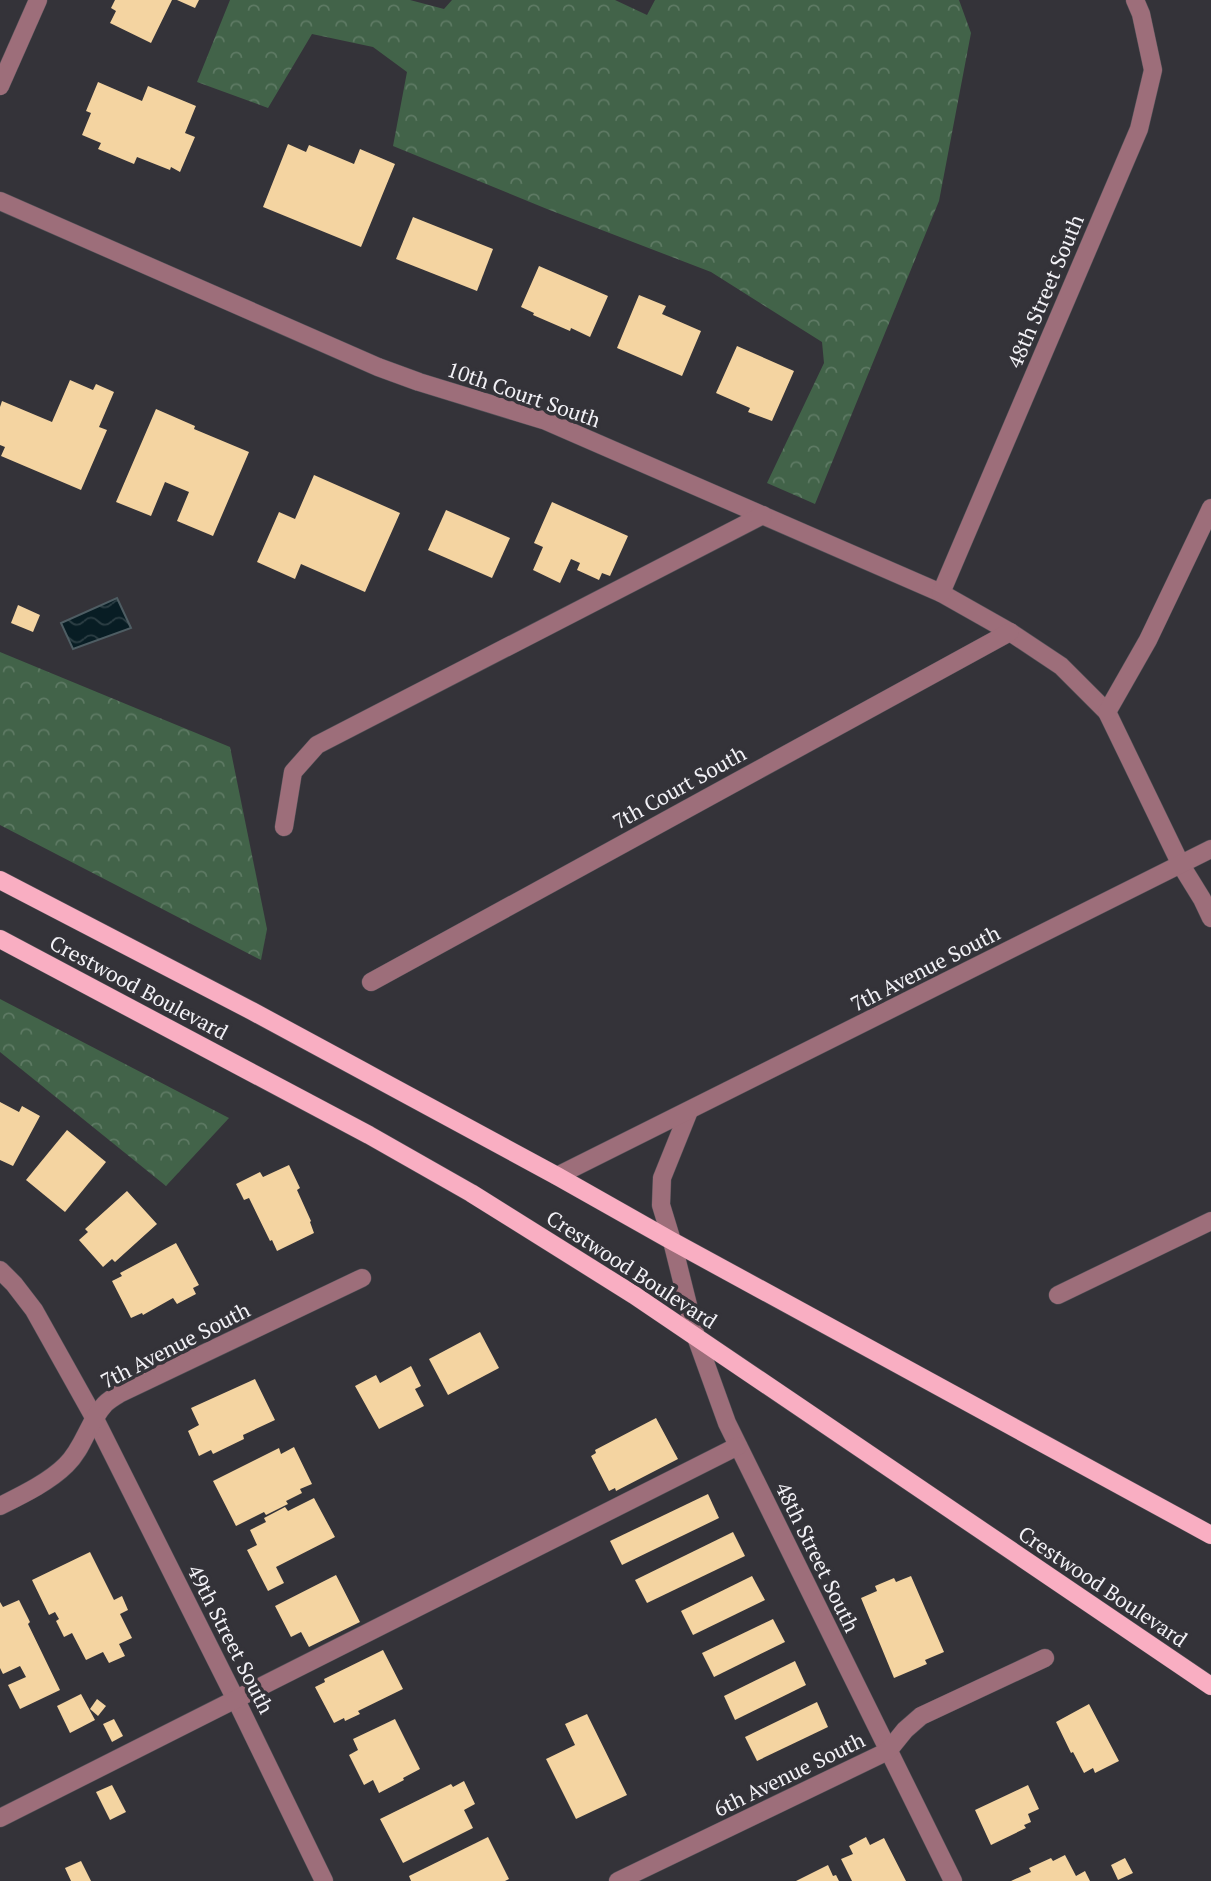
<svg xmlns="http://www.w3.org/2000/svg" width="1211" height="1881" font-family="'PT Serif',serif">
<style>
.forest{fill:url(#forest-crowns)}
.water{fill:url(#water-waves);stroke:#4e5d63;stroke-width:2}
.building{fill:#f4d4a1}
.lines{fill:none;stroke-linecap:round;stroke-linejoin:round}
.minor-casing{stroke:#525157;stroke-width:19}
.major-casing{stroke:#525157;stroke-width:19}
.minor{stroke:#9d6e7a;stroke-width:18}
.major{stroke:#f9aec2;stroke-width:18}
.labels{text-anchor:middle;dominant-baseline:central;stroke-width:7;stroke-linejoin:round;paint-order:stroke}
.street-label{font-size:21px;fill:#f2f1f6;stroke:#343339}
</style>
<defs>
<pattern id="forest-crowns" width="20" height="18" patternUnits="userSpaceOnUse" patternTransform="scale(1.75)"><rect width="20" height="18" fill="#426349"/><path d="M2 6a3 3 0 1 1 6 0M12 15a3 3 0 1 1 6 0" fill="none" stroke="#5e7a64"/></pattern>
<pattern id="water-waves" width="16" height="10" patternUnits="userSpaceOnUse" patternTransform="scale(1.75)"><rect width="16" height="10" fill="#081d24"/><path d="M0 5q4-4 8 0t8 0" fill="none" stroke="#2c3e44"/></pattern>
</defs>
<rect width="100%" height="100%" fill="#343339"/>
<!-- forest -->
<g class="forest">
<polygon points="230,0 410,0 444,9 452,0 615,0 647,15 655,0 959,0 971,33 939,201 815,504 767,483 824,363 822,342 711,272 547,209 393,146 407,72 373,47 312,34 268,108 197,82"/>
<polygon points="0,652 230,747 267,929 261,960 0,825"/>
<polygon points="0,999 229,1118 166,1186 0,1052"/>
</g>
<!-- water -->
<polygon class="water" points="117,598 131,628 73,649 61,623"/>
<!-- building -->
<g class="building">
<polygon points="115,0 172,0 151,43 110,23 116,11 111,8"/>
<polygon points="177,0 199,0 195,8"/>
<polygon points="98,82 142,101 148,86 196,106 185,133 195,137 180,172 171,167 170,170 137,157 134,164 98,149 101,143 82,135 91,113 86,111"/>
<polygon points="288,144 306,152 309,145 354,164 360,149 395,164 361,247 263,207"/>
<polygon points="413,217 493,249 477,291 396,259"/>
<polygon points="539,266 608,296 590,337 571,328 570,331 533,315 534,313 521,307"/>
<polygon points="639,295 666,306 662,314 701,331 682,376 617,348"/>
<polygon points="737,346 794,371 772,421 748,412 750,408 716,393"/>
<polygon points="70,380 93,390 96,384 114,392 99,427 107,430 81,490 1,456 5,447 0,445 0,407 2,401 52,422"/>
<polygon points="156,409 195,426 194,429 249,452 213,536 177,521 189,492 165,482 151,516 116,502"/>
<polygon points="314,475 400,513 365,592 301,564 295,579 257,562 279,512 295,519"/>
<polygon points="552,502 628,536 610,576 602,573 599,580 577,570 580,563 571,559 560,583 533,570 543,547 534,543"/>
<polygon points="446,510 510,538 492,578 428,550"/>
<polygon points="18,605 40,615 33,632 11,623"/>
<polygon points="0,1102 19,1112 22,1106 40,1116 13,1166 0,1160"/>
<polygon points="67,1130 106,1162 65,1212 26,1180"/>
<polygon points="289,1165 300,1188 297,1190 311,1221 310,1222 314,1233 277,1251 272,1240 270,1241 249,1198 244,1200 236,1184 260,1172 263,1177"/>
<polygon points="127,1191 157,1224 115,1262 112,1259 103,1267 79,1240 88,1232 85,1229"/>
<polygon points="176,1243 199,1285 193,1288 196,1294 177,1304 173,1298 143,1315 142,1313 131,1318 112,1281 122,1276 120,1273"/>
<polygon points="480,1332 499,1368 448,1395 429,1359"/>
<polygon points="411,1366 421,1386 415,1389 424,1406 379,1429 355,1386 376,1375 380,1383"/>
<polygon points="255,1379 275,1420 243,1435 244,1439 213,1454 211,1450 199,1456 188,1431 199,1425 191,1408"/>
<polygon points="656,1418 678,1459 616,1491 615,1488 609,1491 591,1456 596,1453 595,1450"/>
<polygon points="294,1447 312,1484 300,1489 302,1493 286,1501 288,1504 266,1515 264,1512 236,1526 213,1481 279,1448 281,1454"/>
<polygon points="708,1494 719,1518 622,1565 610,1541"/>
<polygon points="314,1498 335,1537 276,1567 284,1583 268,1591 247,1550 257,1545 250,1530 266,1522 264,1518 285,1507 288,1511"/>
<polygon points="733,1532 745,1556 647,1603 635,1580"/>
<polygon points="90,1552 114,1600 122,1596 128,1610 120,1614 132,1638 119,1644 125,1656 109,1663 103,1652 86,1660 72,1633 64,1637 56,1621 59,1619 55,1612 49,1615 32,1580"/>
<polygon points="336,1575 360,1622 309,1647 301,1632 291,1637 275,1606"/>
<polygon points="752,1576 765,1600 693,1635 681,1611"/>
<polygon points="911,1576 944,1652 925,1660 927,1664 894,1678 861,1598 877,1591 875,1586 894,1578 896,1582"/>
<polygon points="19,1600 30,1622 28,1624 60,1690 20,1709 8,1685 26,1677 20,1666 3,1674 0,1668 0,1602 3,1607"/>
<polygon points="773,1619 785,1642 714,1677 702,1653"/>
<polygon points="383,1650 403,1689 358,1711 360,1714 345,1721 344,1718 334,1723 315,1687 325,1682 324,1679"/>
<polygon points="795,1661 806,1685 735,1720 724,1696"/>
<polygon points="81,1694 95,1720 70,1733 57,1706"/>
<polygon points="97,1699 106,1706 98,1716 90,1709"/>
<polygon points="817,1702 828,1727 757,1761 745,1737"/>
<polygon points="1089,1704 1119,1761 1095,1773 1093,1768 1084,1773 1073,1752 1071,1753 1056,1722"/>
<polygon points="587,1714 627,1795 576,1819 546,1759 575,1745 565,1724"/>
<polygon points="114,1719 123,1736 112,1742 103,1724"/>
<polygon points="395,1719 420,1769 403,1778 404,1780 379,1793 373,1780 364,1785 349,1755 358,1750 353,1739"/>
<polygon points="464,1781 475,1804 464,1810 473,1828 403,1863 380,1819 451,1784 453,1787"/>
<polygon points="112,1785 126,1812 110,1820 96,1792"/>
<polygon points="1028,1785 1039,1809 1028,1814 1031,1822 1024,1825 1026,1828 991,1845 975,1810"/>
<polygon points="488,1837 509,1879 505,1881 411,1881 409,1876"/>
<polygon points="866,1837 870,1845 884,1838 906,1881 852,1881 841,1859 853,1854 849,1846"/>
<polygon points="1065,1855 1076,1876 1085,1871 1090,1881 1011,1881 1031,1872 1029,1868 1051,1858 1053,1861"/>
<polygon points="1125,1858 1133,1873 1118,1880 1111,1865"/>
<polygon points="81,1861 91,1881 71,1881 65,1868"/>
<polygon points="828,1865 833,1876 836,1875 839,1881 796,1881"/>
</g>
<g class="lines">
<defs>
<g id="minor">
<polyline points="0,86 38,0"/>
<polyline points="0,201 378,367 419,382 546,421 941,593 1010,632 1061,666 1107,712 1181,865 1202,899 1211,918"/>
<polyline points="941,593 1139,129 1153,70 1141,14 1135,0"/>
<polyline points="1107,712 1148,640 1211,508"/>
<polyline points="284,827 293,772 317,745 763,515"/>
<polyline points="371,982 1010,632"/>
<polyline points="689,1111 662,1178 661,1205 672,1241 696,1337 727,1423 953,1881"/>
<polyline points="557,1176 1211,849"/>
<polyline points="0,1270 14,1284 34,1310 95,1419 236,1700 324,1881"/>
<polyline points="1058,1295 1211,1221"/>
<path d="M 0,1506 C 22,1495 49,1482 66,1465 C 84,1448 88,1422 105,1404 C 109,1400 114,1397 119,1394 L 362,1278"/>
<polyline points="0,1818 738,1446"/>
<polyline points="618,1881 888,1751 905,1730 921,1716 1045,1658"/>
</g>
<g id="major">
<polyline points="0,880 252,1011 557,1176 672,1241 1211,1535"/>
<polyline points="0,939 369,1135 471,1193 634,1295 1211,1686"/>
</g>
</defs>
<!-- minor casing -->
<use href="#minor" class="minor-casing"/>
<!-- major casing -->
<use href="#major" class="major-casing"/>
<!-- minor -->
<use href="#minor" class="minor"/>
<!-- major -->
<use href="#major" class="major"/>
</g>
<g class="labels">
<!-- street labels -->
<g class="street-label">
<text transform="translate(1045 291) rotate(-67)">48th Street South</text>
<text transform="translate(524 394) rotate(19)">10th Court South</text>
<text transform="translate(679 787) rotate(-29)">7th Court South</text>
<text transform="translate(925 968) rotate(-27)">7th Avenue South</text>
<text transform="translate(139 987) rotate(28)">Crestwood Boulevard</text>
<text transform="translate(632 1269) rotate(33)">Crestwood Boulevard</text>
<text transform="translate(175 1345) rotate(-27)">7th Avenue South</text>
<text transform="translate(818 1557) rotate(64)">48th Street South</text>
<text transform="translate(1103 1586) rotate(34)">Crestwood Boulevard</text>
<text transform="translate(231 1639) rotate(63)">49th Street South</text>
<text transform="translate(789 1774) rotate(-26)">6th Avenue South</text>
</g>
</g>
</svg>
